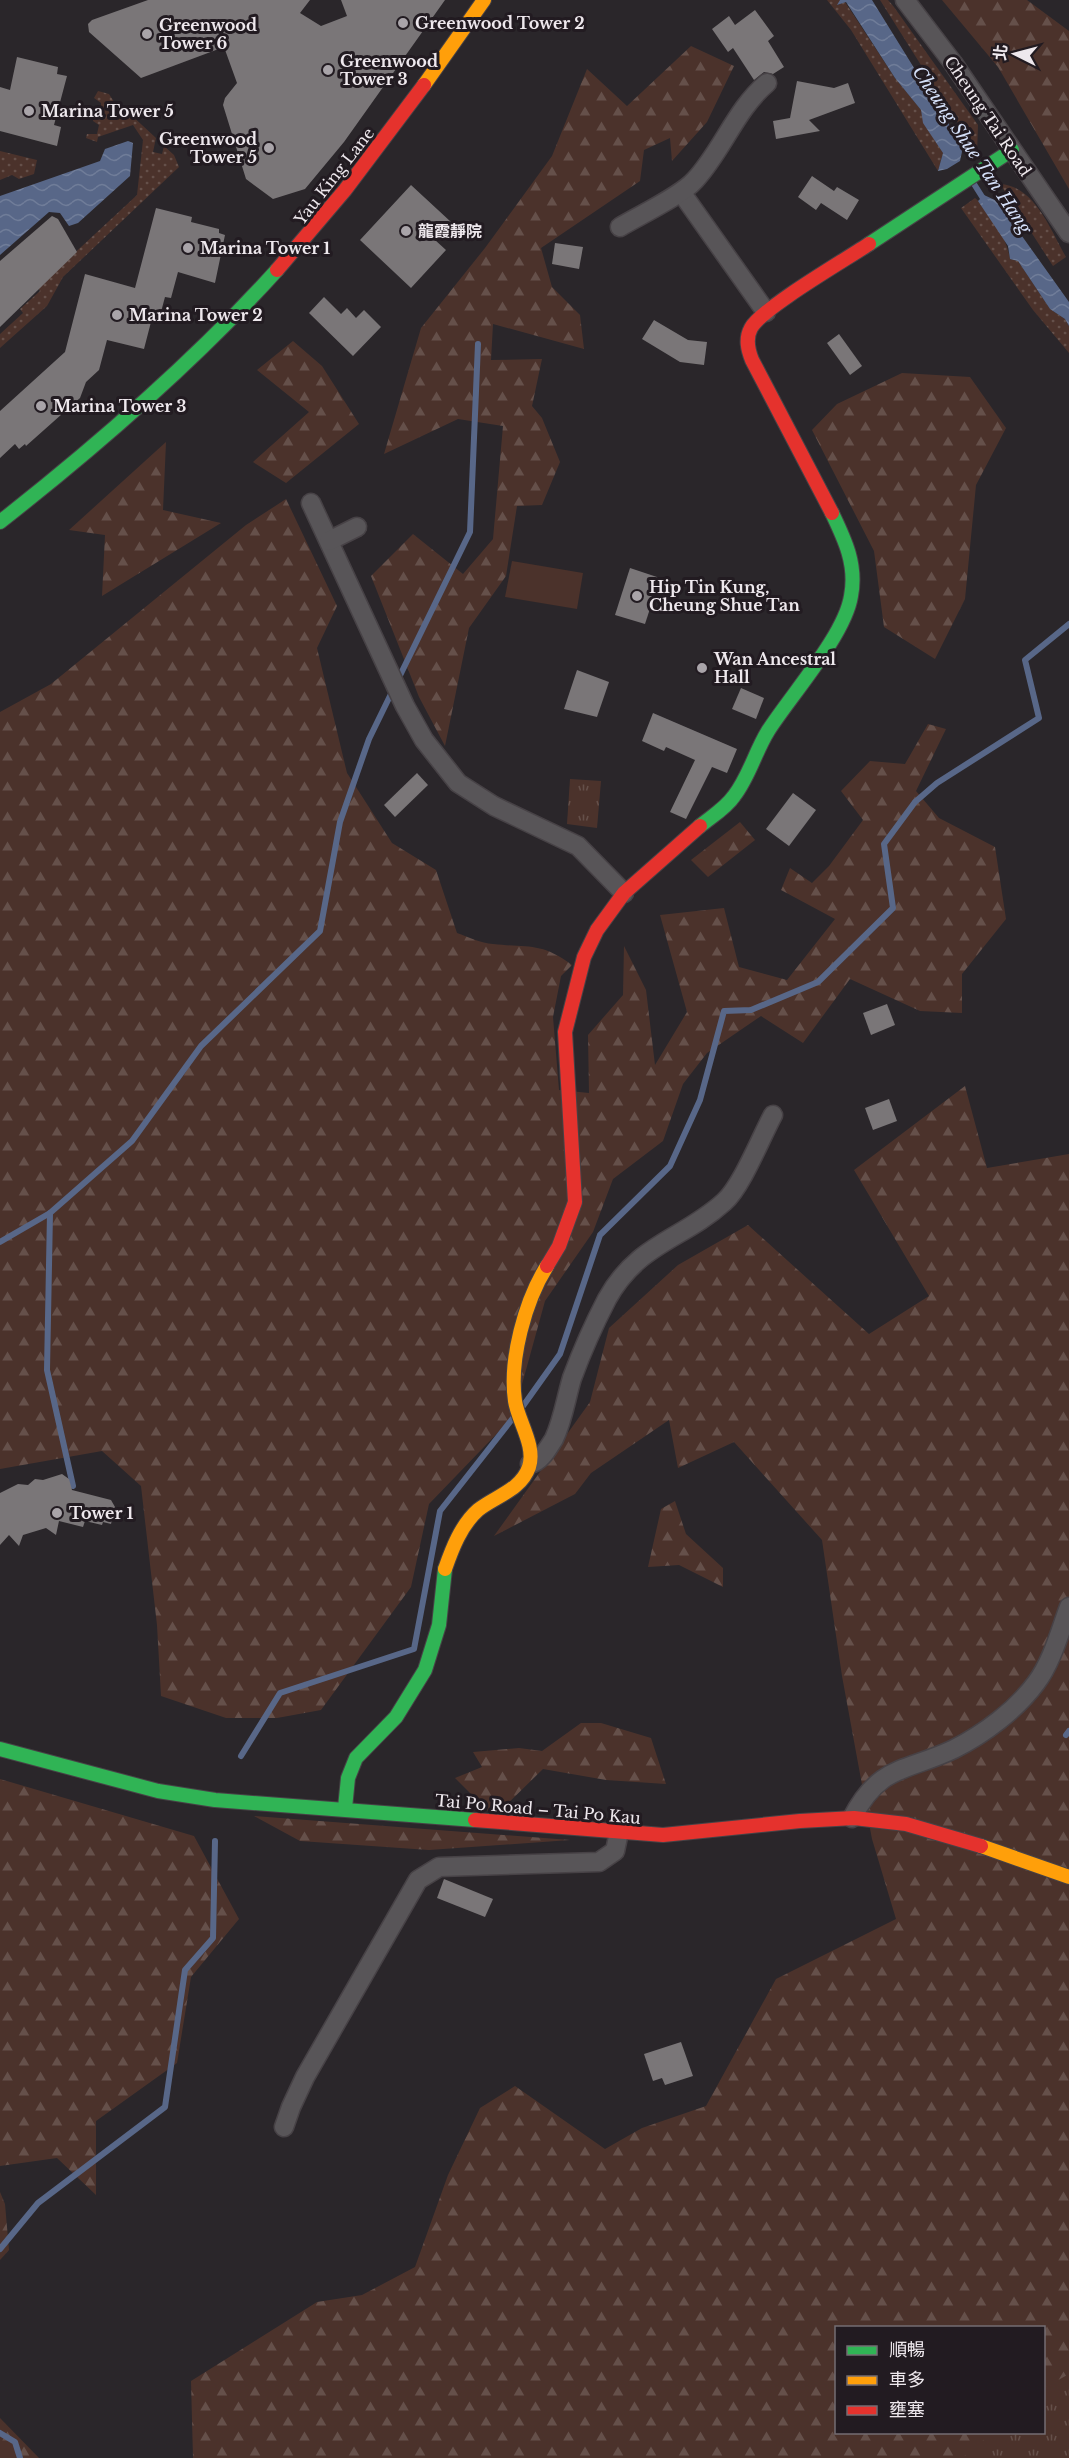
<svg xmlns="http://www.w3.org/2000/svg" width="1069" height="2458" font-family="'Libre Baskerville','Noto Sans TC',serif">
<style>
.grass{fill:url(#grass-dots)}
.forest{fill:url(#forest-firs);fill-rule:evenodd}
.park{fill:url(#park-tufts)}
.pitch{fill:#4b322b}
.water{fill:url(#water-waves)}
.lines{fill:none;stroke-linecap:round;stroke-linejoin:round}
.stream{stroke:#586788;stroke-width:6}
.building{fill:#7a7678}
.street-casing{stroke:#474246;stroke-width:21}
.fast-casing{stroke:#474246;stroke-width:16}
.slow-casing{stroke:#474246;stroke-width:16}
.jam-casing{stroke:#474246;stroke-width:16}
.street{stroke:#585558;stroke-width:18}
.fast{stroke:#30b455;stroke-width:14}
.slow{stroke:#ff9f0a;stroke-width:14}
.jam{stroke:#e5322d;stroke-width:14}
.poi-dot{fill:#a9a4a9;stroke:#221b21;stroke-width:2}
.labels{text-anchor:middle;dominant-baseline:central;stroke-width:6;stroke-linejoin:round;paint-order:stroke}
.poi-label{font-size:16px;font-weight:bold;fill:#eee8ed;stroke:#221b21;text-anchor:start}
.street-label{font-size:16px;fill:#eee8ed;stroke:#221b21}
.water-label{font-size:18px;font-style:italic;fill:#d4dff8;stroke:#221b21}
</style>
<defs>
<pattern id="grass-dots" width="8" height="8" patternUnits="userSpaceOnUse" patternTransform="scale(1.5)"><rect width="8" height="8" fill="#4b322b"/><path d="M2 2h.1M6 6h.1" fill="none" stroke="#65504a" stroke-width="1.8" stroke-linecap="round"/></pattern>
<pattern id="forest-firs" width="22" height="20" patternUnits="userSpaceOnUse" patternTransform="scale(1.5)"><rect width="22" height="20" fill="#4b322b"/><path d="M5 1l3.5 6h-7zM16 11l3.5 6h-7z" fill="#65504a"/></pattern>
<pattern id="park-tufts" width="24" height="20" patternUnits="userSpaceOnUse" patternTransform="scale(1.5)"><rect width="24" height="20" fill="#4b322b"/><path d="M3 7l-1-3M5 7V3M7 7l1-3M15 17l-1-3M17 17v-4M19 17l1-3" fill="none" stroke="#65504a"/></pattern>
<pattern id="water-waves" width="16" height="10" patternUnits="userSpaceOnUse" patternTransform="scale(1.5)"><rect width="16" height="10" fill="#586788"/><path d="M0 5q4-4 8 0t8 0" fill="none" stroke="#707d99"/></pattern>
</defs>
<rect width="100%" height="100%" fill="#2a262a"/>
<!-- grass -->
<g class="grass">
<polygon points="827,0 840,0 838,5 845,2 895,78 921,110 924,123 943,153 938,171 851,30"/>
<polygon points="880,0 888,0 894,7 978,125 977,154"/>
<polygon points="98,91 109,94 116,105 107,110 116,118 128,112 156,138 153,152 162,154 164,146 174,155 179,167 63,277 47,306 0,348 0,334 23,313 20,309 40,291 38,287 137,195 143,140 133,125 98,137 97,142 86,138 87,134 97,134 99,125 93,121 93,116 100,115 101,103 94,98"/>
<polygon points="0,151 37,160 34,174 19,179 12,175 0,180"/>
<path d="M 1000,184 C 1035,186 1051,231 1066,257 L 1053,266 Z"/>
<path d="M 975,198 C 991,211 1007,239 1010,259 L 1018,261 L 1050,309 L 1065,319 L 1069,326 L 1069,353 L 1033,310 L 961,208 Z"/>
</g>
<!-- forest -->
<g class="forest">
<polygon points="942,0 1027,0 1069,31 1069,189 998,67"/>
<polygon points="691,46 734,66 707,122 672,161 670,138 644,150 640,181 541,248 552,287 580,315 584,349 493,324 491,360 542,359 532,406 542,418 560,462 542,505 517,506 506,576 469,628 445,746 419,697 371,576 413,534 463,574 493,539 503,426 458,419 384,454 421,328 485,248 552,156 587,69 627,106"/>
<polygon points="293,341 322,366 359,424 286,483 253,462 309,412 257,370"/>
<polygon points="902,373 970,377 1006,428 976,485 965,599 935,659 884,627 874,551 812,430 837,404"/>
<polygon points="166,442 163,510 221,523 102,596 105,535 69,530"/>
<path d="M 286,499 L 337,606 L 317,648 L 347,773 L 392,843 L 436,870 L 457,933 C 468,937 481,943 493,944 C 529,948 541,942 572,965 L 561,976 L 553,1017 L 559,1090 L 589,1093 L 588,1035 L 623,995 L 624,946 L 646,990 L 655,1065 L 687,1012 L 660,915 L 724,908 L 739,967 L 787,980 L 835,919 L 781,890 L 790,868 L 812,883 L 829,866 L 863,820 L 841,791 L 870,761 L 905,764 L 928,724 L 946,729 L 916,791 L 939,818 L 995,847 L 1006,919 L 962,974 L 962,1013 L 920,1011 L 850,979 L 803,1043 L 761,1016 L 707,1053 L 683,1084 L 663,1141 L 613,1179 L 593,1232 L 545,1301 L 513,1417 L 429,1504 L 411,1587 L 321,1710 L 277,1718 L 226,1718 L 161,1696 L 157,1625 L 141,1486 L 102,1451 L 0,1469 L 0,712 L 51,684 L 246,525 Z"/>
<polygon points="740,822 755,840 708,877 691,860"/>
<path d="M 965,1086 L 987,1168 L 1069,1154 L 1069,2458 L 193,2458 L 191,2381 L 317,2302 L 362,2295 L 415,2267 L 448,2175 L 480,2108 L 515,2086 L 605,2149 L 642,2128 L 706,2106 L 776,1979 L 896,1919 L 872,1839 L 842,1676 L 822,1540 L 734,1442 L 678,1468 L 669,1420 L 591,1473 L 575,1494 L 494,1536 L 590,1402 L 609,1328 L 678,1265 L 748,1225 L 869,1334 L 929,1296 L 854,1170 ZM 836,2328 L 1044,2328 L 1044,2432 L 836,2432 Z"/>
<polygon points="675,1501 686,1534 723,1568 723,1587 679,1565 648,1567 661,1509"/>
<polygon points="581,1723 601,1723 651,1738 666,1784 606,1780 543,1769 494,1817 455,1778 482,1767 473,1752 519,1748 542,1751"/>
<polygon points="0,1779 194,1836 239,1919 191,1977 177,2063 96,2121 96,2195 57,2158 0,2166"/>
<polygon points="254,1816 570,1840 429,1850 300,1841"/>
<polygon points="0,2192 5,2204 9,2250 0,2260"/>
<polygon points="0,2418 39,2458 0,2458"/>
</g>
<!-- park -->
<g class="park">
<polygon points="570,779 601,781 597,828 567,824"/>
<polygon points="1069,2374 1069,2458 962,2458 992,2433 1044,2432 1044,2388"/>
</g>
<!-- pitch -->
<polygon class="pitch" points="512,561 583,573 577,609 505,597"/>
<!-- water -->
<g class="water">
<polygon points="840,0 872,0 963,147 960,161 947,169 938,171 943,153 923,123 921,110 895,78 846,2 837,5"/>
<polygon points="128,141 133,143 130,176 78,223 69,226 60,213 49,212 0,255 0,196 100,161 105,149"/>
<polygon points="984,195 997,201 1069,302 1069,326 1065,319 1050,309 1018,261 1010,259 1008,246 978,201"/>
</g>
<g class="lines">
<!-- stream -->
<g class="stream">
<polyline points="974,184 986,203"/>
<polyline points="50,1213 47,1370 73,1486"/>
<polyline points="0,1242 50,1213 132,1141 201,1046 320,931 340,822 369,739 470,532 478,344"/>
<polyline points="523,1406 560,1354 600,1235 670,1166 700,1100 724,1011 751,1010 818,982 893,908 884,844 915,802 937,783 1039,718 1025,660 1069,624"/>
<polyline points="1066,1735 1069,1731"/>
<polyline points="241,1756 280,1693 414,1649 440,1511 513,1418"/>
<polyline points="0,2249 38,2203 165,2107 185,1970 213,1938 215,1841"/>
<polyline points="0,2433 15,2442 20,2458"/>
</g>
</g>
<!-- building -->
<g class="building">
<polygon points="148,0 310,0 300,13 321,26 347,16 341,0 445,0 344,142 305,189 273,199 246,179 223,105 225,98 237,83 224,47 141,78 89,32 88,24 92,20"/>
<polygon points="755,10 774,36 768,41 784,67 773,74 764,72 754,80 733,48 728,52 712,29 729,16 735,25"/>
<polygon points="17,57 58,67 57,74 67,76 54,125 61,127 57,146 0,131 0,87 10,90"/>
<polygon points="797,81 834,88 848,83 855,103 809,120 820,131 776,139 773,121 790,118"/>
<polygon points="812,176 834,191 837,187 859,200 847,220 821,203 816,210 798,197"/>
<polygon points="411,185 451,222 435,240 446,250 411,288 360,240"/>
<polygon points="156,208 192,217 191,222 219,229 219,233 225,235 215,283 178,272 171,298 165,297 158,323 151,322 144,349 107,340 99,370 86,382 80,398 26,446 25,444 19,449 15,444 0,458 0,411 65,352 85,274 135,288"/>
<polygon points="52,216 58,219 77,252 0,327 0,261"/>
<polygon points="555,243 583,247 579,269 552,264"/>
<polygon points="324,297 341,314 347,308 356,318 364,310 381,327 353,356 309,313"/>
<polygon points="654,320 688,340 707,342 704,365 680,362 642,339"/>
<polygon points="839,334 862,366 850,375 827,343"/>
<polygon points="630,568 660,578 645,624 615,615"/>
<polygon points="577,670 609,682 597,717 564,709"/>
<polygon points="741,688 764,698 756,719 732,709"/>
<polygon points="653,713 737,749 727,773 712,767 686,819 670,812 695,760 666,747 664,751 642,741"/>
<polygon points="417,773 428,785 395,817 384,805"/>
<polygon points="793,793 816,810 789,846 766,829"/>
<polygon points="887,1004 895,1025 871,1035 863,1013"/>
<polygon points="889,1099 897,1121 873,1130 865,1108"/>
<polygon points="62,1474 69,1479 72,1490 111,1500 115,1507 111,1524 103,1522 102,1525 85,1521 83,1527 59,1521 56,1535 46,1528 23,1535 19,1546 9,1535 0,1545 0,1493 18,1484 28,1485 35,1479 43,1480"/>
<polygon points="444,1879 493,1899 485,1917 437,1898"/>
<polygon points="681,2042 693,2076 665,2085 662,2078 653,2081 644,2054"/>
</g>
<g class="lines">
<defs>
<g id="street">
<polyline points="905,0 953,63 1069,233"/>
<polyline points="681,192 766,312"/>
<path d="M 620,227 C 640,215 681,196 695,180 C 722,151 736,109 767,83"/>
<polyline points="311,503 405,706 424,740 458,783 494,806 578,846 624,893"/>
<polyline points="329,541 357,527"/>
<path d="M 530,1464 C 541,1462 548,1448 554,1439 C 563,1420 566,1398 572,1378 C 582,1351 594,1324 607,1299 C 638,1243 682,1240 724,1202 C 742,1186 761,1137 773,1115"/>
<path d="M 852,1818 C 880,1764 906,1772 954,1749 C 984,1734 1016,1710 1036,1683 C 1052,1662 1060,1631 1069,1607"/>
<polyline points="284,2127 291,2107 305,2077 418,1880 439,1867 599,1862 615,1851 619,1832"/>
</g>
<g id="fast">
<polyline points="869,244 1012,150"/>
<path d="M 0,522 C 98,445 193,363 277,270"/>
<path d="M 700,826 C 711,817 726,808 734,796 C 749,777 755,752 768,731 C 791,695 845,635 851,596 C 857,565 845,540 832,513"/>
<polyline points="0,1749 158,1791 215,1800 475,1820"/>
<polyline points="345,1808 348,1778 356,1758 396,1717 425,1670 439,1625 445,1569"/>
</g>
<g id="slow">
<polyline points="424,85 484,0"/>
<path d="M 445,1569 C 452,1549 461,1525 478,1510 C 496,1496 521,1490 529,1467 C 536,1446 518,1421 515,1401 C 509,1360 525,1301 547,1266"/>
<polyline points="981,1846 1069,1877"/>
</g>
<g id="jam">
<polyline points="277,270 345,190 424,85"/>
<path d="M 832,513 L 752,360 C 748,350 745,339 751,328 C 762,308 845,260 869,244"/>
<polyline points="547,1266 559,1246 575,1202 565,1032 584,957 597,930 624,893 700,826"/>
<polyline points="475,1820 663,1835 800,1821 854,1818 906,1824 981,1846"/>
</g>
</defs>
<!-- street casing -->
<use href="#street" class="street-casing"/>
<!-- fast casing -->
<use href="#fast" class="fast-casing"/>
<!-- slow casing -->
<use href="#slow" class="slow-casing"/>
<!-- jam casing -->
<use href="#jam" class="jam-casing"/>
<!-- street -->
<use href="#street" class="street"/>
<!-- fast -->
<use href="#fast" class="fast"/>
<!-- slow -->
<use href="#slow" class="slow"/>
<!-- jam -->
<use href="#jam" class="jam"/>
</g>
<!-- markers -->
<g class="poi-dot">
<circle cx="403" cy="23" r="6"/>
<circle cx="147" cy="34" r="6"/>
<circle cx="328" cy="70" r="6"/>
<circle cx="29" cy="111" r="6"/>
<circle cx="269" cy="148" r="6"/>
<circle cx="406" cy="231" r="6"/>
<circle cx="188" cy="248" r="6"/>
<circle cx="117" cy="315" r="6"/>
<circle cx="41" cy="406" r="6"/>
<circle cx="637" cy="596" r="6"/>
<circle cx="702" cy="668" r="6"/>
<circle cx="57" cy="1513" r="6"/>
</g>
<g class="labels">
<!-- poi labels -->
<g class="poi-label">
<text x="415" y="23">Greenwood Tower 2</text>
<text x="159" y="25">Greenwood<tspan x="159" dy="18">Tower 6</tspan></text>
<text x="340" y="61">Greenwood<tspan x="340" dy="18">Tower 3</tspan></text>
<text x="41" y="111">Marina Tower 5</text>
<text x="257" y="139" text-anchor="end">Greenwood<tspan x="257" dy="18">Tower 5</tspan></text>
<text x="418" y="231">龍霞靜院</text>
<text x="200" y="248">Marina Tower 1</text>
<text x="129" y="315">Marina Tower 2</text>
<text x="53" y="406">Marina Tower 3</text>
<text x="649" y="587">Hip Tin Kung,<tspan x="649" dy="18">Cheung Shue Tan</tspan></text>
<text x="714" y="659">Wan Ancestral<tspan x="714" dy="18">Hall</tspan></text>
<text x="69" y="1513">Tower 1</text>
</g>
<!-- street labels -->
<g class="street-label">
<text transform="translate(988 116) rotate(56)">Cheung Tai Road</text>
<text transform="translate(334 176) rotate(-52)">Yau King Lane</text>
<text transform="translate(538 1809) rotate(5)">Tai Po Road – Tai Po Kau</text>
</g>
<!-- water labels -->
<g class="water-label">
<text transform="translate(972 150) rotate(56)">Cheung Shue Tan Hang</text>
</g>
</g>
<!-- legend -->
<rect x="835" y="2326" width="210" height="108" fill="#221b21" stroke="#746d73" stroke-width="1.5"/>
<rect x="847" y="2346" width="30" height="9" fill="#30b455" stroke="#746d73" stroke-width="1.5"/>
<text x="889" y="2356" font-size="18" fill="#eee8ed">順暢</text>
<rect x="847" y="2376" width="30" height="9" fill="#ff9f0a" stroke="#746d73" stroke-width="1.5"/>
<text x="889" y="2386" font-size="18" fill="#eee8ed">車多</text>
<rect x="847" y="2406" width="30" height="9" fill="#e5322d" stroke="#746d73" stroke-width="1.5"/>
<text x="889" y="2416" font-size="18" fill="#eee8ed">壅塞</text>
<!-- north arrow -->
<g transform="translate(1015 54) rotate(276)" stroke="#221b21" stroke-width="4.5" paint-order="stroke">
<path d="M0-4.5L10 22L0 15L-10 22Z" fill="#eee8ed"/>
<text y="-9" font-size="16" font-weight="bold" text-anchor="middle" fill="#eee8ed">北</text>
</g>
</svg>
